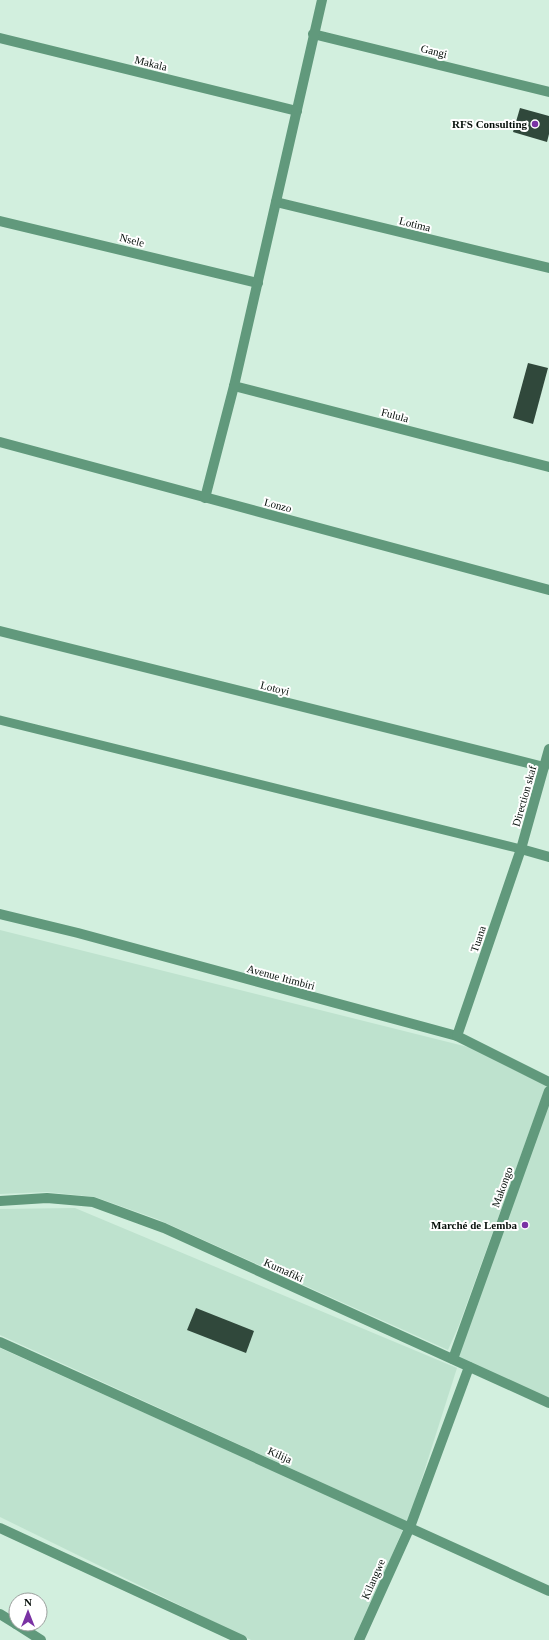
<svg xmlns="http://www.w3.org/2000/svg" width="549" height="1640" font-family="'Times New Roman',serif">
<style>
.built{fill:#bee2ce}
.building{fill:#30483b}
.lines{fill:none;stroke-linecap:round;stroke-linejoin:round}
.service{stroke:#61997c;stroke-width:9}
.minor{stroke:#61997c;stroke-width:10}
.poi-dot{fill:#7a32a4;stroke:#fff;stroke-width:1.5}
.labels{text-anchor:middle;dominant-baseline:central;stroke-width:4;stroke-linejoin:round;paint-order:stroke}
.street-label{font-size:11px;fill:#050e09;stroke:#fff}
.poi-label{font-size:11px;font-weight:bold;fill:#050e09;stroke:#fff;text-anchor:end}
</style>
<rect width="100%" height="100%" fill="#d2efde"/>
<!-- built -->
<g class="built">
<polygon points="0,930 472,1048 546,1086 459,1325 448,1350 157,1219 95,1197 47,1192 0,1194"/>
<polygon points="549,1091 549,1403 453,1359"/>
<polygon points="75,1208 457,1368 408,1522 0,1335 0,1209"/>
<polygon points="0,1348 403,1529 356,1640 251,1640 0,1517"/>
</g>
<!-- building -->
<g class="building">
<polygon points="520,108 549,116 549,134 547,142 513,132"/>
<polygon points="528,363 548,368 533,424 513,418"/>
<polygon points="196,1308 254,1331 246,1353 187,1330"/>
</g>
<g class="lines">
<!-- service -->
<polyline class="service" points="0,720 521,849"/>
<!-- minor -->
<g class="minor">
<polyline points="313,34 549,92"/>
<polyline points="0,38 297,111"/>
<polyline points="276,202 549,268"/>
<polyline points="0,221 258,283"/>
<polyline points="234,386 549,467"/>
<polyline points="0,442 549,590"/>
<polyline points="205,498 234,386 322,0"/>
<polyline points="0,631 544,767"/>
<polyline points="521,849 549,857"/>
<polyline points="0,914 78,933 457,1036 549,1082"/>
<polyline points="457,1036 521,849 549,749"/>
<polyline points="0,1201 47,1198 93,1202 164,1228 549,1403"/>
<polyline points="0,1342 549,1591"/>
<polyline points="453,1359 549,1091"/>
<polyline points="0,1528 242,1640"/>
<polyline points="0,1614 16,1624"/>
<polyline points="16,1624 41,1640"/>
<polyline points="359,1640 410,1527 469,1367"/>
</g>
</g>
<!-- markers -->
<g class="poi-dot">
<circle cx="535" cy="124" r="4"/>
<circle cx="525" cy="1225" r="4"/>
</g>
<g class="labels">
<!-- street labels -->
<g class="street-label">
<text transform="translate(434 51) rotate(14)">Gangi</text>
<text transform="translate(151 63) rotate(14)">Makala</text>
<text transform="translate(415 224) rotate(14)">Lotima</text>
<text transform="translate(132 240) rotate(14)">Nsele</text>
<text transform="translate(395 415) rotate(15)">Fulula</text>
<text transform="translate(278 505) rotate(15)">Lonzo</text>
<text transform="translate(275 688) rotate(14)">Lotoyi</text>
<text transform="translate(524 796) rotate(-74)">Direction skaf</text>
<text transform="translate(478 939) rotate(-71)">Tuana</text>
<text transform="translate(281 977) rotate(15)">Avenue Itimbiri</text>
<text transform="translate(502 1187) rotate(-70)">Makongo</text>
<text transform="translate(284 1270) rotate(24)">Kumafiki</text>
<text transform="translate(280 1455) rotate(24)">Kilija</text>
<text transform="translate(373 1579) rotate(-66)">Kilangwe</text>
</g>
<!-- poi labels -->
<g class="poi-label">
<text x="527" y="124">RFS Consulting</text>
<text x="517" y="1225">Marché de Lemba</text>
</g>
</g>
<!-- north arrow -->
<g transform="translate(28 1612)"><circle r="19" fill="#ffffff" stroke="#9b9f9d"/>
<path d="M0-3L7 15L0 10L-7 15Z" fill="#7a32a4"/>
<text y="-6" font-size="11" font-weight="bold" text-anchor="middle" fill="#050e09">N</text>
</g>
</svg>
